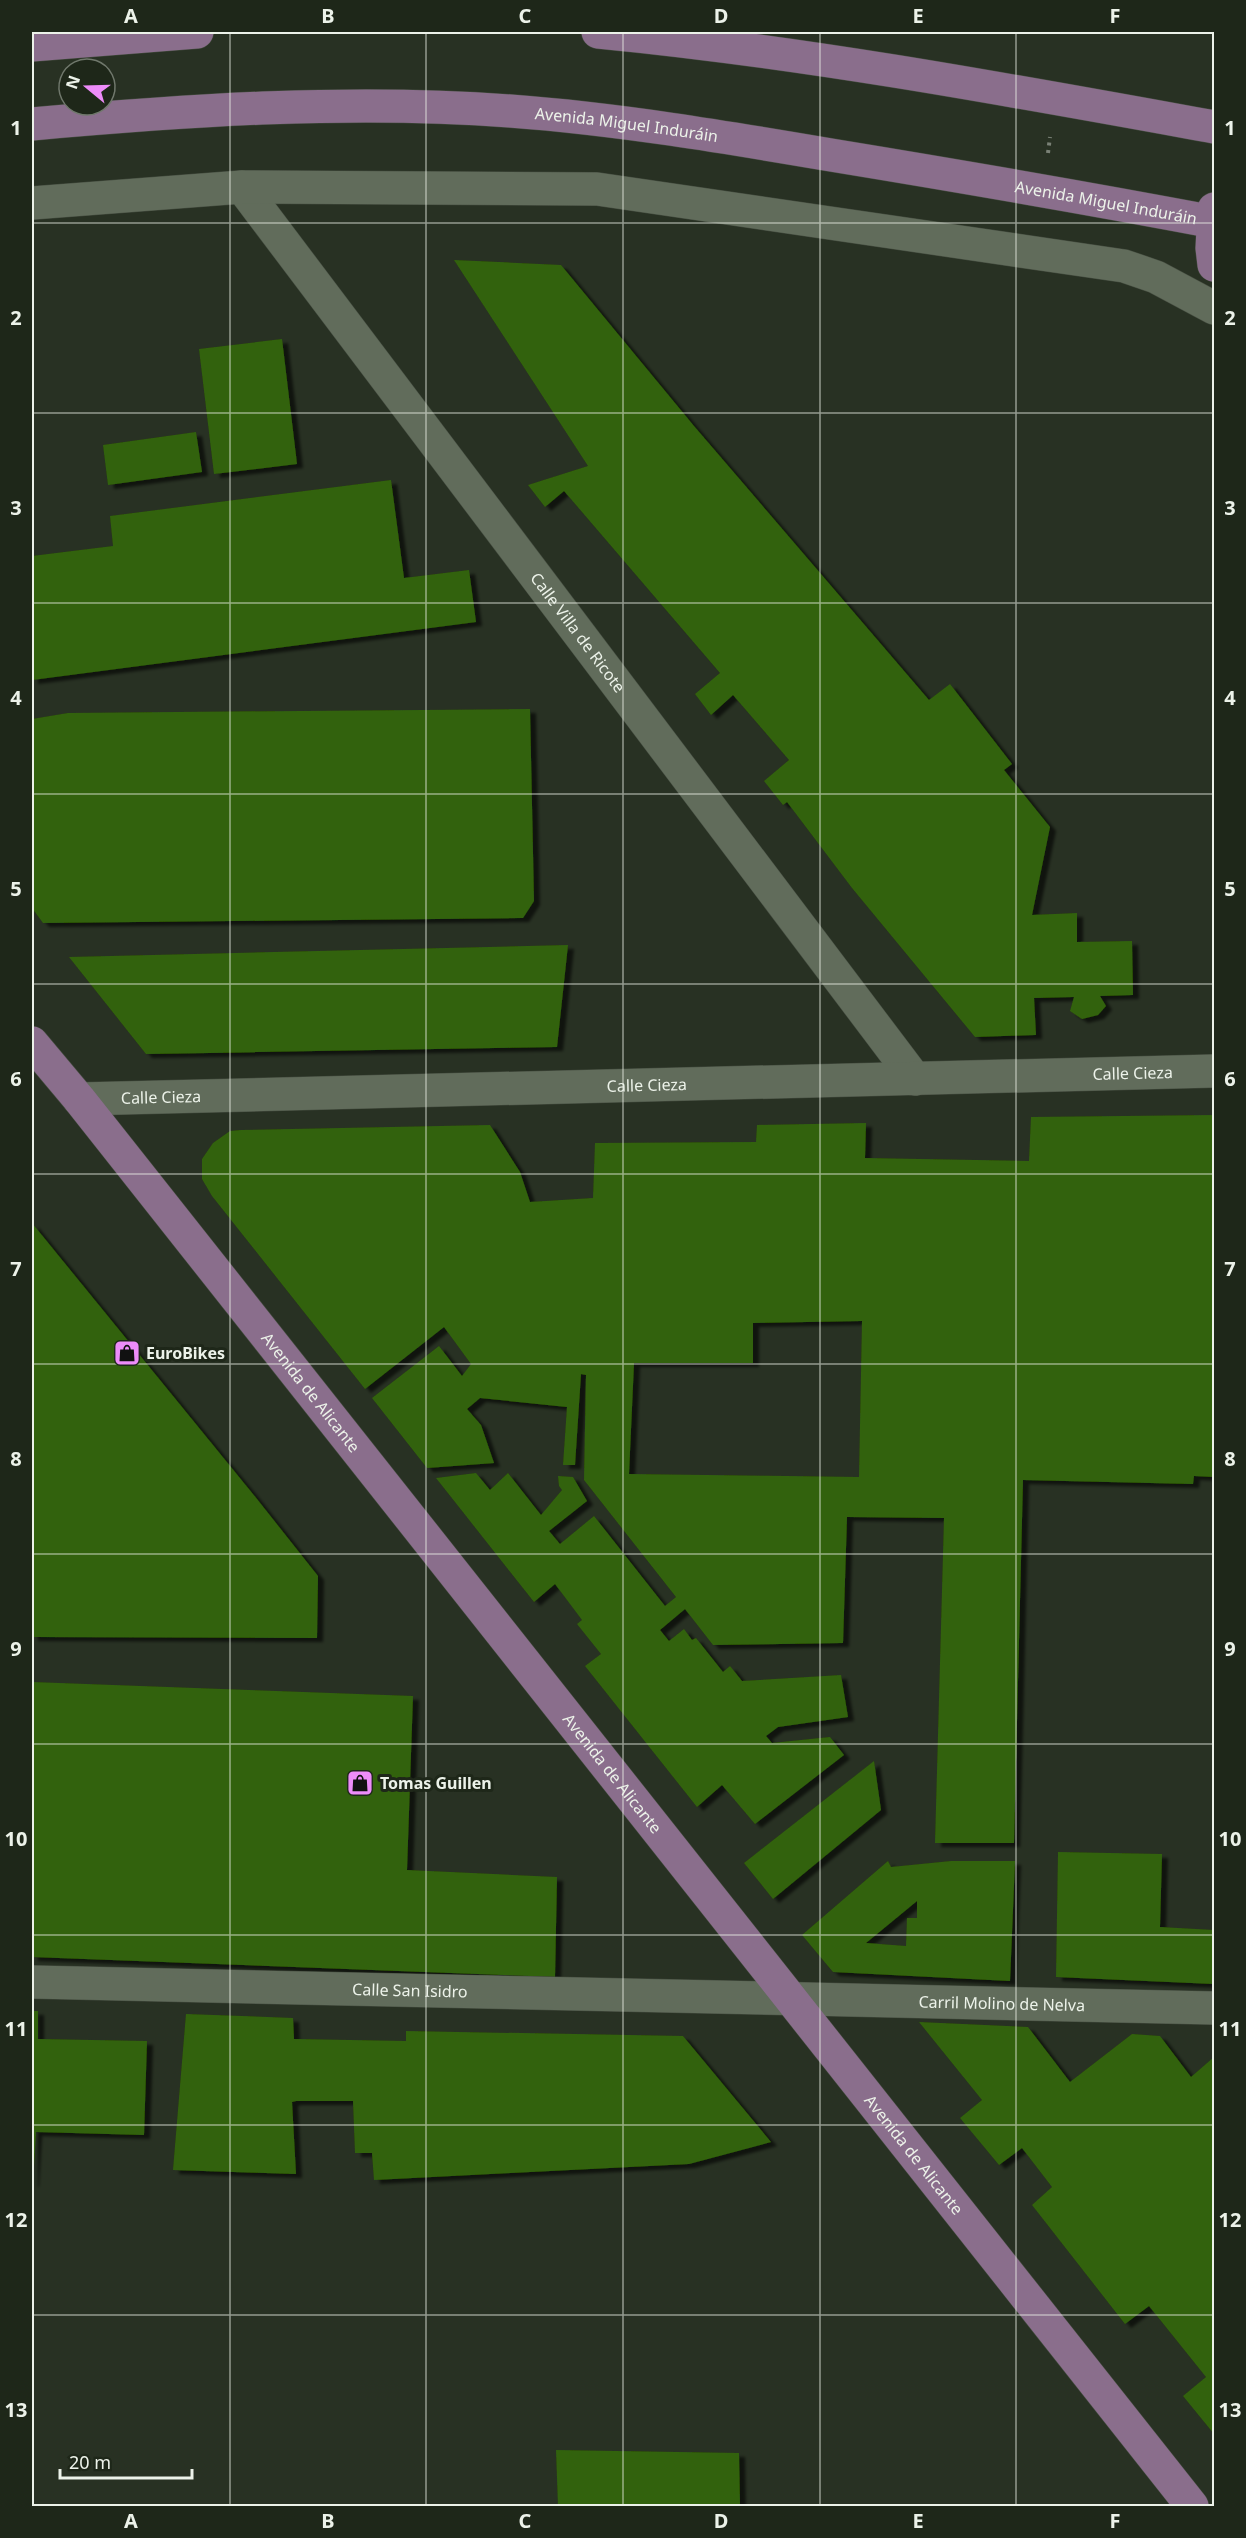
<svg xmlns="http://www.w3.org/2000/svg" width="1246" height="2538" font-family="'Noto Sans',sans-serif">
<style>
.building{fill:#316209;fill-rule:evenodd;filter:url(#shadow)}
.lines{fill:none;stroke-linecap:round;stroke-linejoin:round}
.minor-casing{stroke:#454d40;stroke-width:34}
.major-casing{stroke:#454d40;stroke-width:34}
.path{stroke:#7a8176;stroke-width:4;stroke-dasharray:3 4.5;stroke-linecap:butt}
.minor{stroke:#616c5b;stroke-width:33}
.major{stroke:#8a6e8c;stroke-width:33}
.grid{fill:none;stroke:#ecf2e9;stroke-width:1.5;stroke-opacity:0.55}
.labels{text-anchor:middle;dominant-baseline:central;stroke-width:6;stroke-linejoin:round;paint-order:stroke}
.street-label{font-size:16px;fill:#ecf2e9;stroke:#1e2719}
.poi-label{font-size:16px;font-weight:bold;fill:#ecf2e9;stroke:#1e2719;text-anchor:start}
.neatline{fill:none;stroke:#ecf2e9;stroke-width:2}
.grid-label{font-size:20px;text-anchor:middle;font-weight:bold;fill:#ecf2e9}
</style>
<defs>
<filter id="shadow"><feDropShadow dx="6" dy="4" stdDeviation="1.5" flood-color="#0009"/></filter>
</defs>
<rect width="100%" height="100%" fill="#283123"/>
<!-- building -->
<g class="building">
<polygon points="454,260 561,265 694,426 929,700 950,684 1012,764 1004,770 1050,827 1032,915 1077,913 1077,942 1132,941 1133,995 1100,996 1106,1006 1098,1015 1082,1019 1070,1011 1074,997 1034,998 1036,1035 975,1037 852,888 787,802 783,805 764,781 789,760 733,695 711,715 695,694 720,673 564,491 545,507 528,485 588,466"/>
<polygon points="282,339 297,464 214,474 199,349"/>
<polygon points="196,432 202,472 108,485 103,445"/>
<polygon points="391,480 404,578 469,570 476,622 32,680 32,556 113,546 110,516"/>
<polygon points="530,709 534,901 523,918 43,923 32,908 32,719 68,713"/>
<polygon points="568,945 557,1047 146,1054 69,957"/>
<path d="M 1214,1115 L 1214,1477 L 1194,1476 L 1193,1484 L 1023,1480 L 1014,1843 L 935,1843 L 944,1518 L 847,1517 L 843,1643 L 713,1645 L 685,1609 L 660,1630 L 669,1641 L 684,1629 L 692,1640 L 696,1638 L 723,1672 L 730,1666 L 742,1681 L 841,1675 L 848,1717 L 778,1727 L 766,1736 L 772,1743 L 830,1737 L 844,1755 L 755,1824 L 722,1785 L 697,1807 L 585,1666 L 601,1654 L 577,1624 L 582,1620 L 555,1584 L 534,1602 L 436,1478 L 476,1473 L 490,1490 L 508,1473 L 541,1515 L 562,1490 L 559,1486 L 558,1476 L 573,1477 L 587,1501 L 549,1531 L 560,1544 L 594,1516 L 665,1606 L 676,1597 L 584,1480 L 586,1375 L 581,1374 L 575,1465 L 563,1465 L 567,1407 L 480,1398 L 467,1409 L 481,1425 L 494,1463 L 427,1468 L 372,1398 L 439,1346 L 462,1376 L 471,1364 L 444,1327 L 365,1389 L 212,1196 L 202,1179 L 202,1159 L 213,1143 L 230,1131 L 241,1130 L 490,1125 L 520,1172 L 530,1202 L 593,1198 L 595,1143 L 756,1142 L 757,1125 L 866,1123 L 865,1158 L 1029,1161 L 1031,1117 ZM 862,1321 L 859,1477 L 629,1474 L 634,1363 L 753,1363 L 753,1323 Z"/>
<polygon points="32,1223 257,1499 318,1576 317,1638 32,1637"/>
<polygon points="32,1682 413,1696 407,1870 557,1877 555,1977 32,1957"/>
<polygon points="874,1761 881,1810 773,1899 744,1863"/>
<polygon points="1058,1852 1162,1854 1160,1927 1214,1930 1214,1984 1056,1977"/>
<path d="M 888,1861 L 891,1867 L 951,1861 L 1015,1861 L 1010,1981 L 833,1972 L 802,1935 ZM 917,1901 L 917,1918 L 907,1918 L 906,1946 L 866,1943 Z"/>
<polygon points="32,2011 38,2011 38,2039 147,2041 144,2135 36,2132 33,2183 32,2183"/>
<polygon points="186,2014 293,2018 294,2039 406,2041 406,2031 683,2036 771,2142 689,2164 374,2180 372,2153 355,2153 353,2101 296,2101 292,2102 296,2174 173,2170"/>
<polygon points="919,2022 1028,2027 1070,2082 1132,2034 1160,2036 1191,2077 1214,2057 1214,2434 1183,2396 1206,2377 1149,2306 1125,2324 1032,2205 1052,2187 1022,2148 999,2165 960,2118 982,2100"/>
<polygon points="556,2450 739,2453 740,2506 558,2506"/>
</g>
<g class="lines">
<defs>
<g id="minor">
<path id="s1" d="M 242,187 L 915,1079"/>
<polyline points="32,203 242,187 597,189 1124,266 1156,277 1214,308"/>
<path id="s2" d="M 79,1099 L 1214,1071"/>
<path id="s3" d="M 32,1982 L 1214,2008"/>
</g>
<g id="major">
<path d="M 598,32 C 805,52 1010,90 1214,127"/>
<polyline points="32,45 197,32"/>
<path id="s4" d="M 32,124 C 191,110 351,99 510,111 C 618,119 725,137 831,155 C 959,176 1087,198 1214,222"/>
<polyline points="1214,209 1212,248 1214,265"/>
<path id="s5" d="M 32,1043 L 79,1099 L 1192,2506"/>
</g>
</defs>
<!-- minor casing -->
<use href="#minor" class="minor-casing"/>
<!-- major casing -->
<use href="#major" class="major-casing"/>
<!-- path -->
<polyline class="path" points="1048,153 1050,137"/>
<!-- minor -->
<use href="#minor" class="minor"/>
<!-- major -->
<use href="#major" class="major"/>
</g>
<!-- grid -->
<path class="grid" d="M 230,32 L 230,2506M 426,32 L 426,2506M 623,32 L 623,2506M 820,32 L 820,2506M 1016,32 L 1016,2506M 32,223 L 1214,223M 32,413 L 1214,413M 32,603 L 1214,603M 32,794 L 1214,794M 32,984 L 1214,984M 32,1174 L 1214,1174M 32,1364 L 1214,1364M 32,1554 L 1214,1554M 32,1744 L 1214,1744M 32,1935 L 1214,1935M 32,2125 L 1214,2125M 32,2315 L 1214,2315"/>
<!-- icons -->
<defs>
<symbol id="shop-square" viewBox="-11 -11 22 22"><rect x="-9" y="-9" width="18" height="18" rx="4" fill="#ed8cf9" stroke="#1e2719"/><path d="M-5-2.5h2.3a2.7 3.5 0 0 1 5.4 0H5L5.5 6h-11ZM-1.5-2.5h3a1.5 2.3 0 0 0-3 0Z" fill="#111"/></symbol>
</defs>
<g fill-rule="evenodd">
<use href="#shop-square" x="112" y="1338" width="30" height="30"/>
<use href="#shop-square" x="345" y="1768" width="30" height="30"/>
</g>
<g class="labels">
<!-- street labels -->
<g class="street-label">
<text stroke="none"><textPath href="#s4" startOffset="596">Avenida Miguel Induráin</textPath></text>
<text stroke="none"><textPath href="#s4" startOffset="1082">Avenida Miguel Induráin</textPath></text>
<text stroke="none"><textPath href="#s1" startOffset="558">Calle Villa de Ricote</textPath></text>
<text stroke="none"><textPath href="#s2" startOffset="1054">Calle Cieza</textPath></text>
<text stroke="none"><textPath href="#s2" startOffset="568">Calle Cieza</textPath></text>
<text stroke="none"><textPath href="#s2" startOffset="82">Calle Cieza</textPath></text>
<text stroke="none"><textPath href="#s5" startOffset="447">Avenida de Alicante</textPath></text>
<text stroke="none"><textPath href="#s5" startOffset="933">Avenida de Alicante</textPath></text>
<text stroke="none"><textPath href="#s3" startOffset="378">Calle San Isidro</textPath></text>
<text stroke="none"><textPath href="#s3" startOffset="970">Carril Molino de Nelva</textPath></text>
<text stroke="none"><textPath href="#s5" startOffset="1419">Avenida de Alicante</textPath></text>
</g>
<!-- poi labels -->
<g class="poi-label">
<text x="146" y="1353">EuroBikes</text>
<text x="380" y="1783">Tomas Guillen</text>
</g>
</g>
<!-- border -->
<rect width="1246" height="2538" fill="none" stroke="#1e2719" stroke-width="66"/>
<!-- north arrow -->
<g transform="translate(87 87) rotate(289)"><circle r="28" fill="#1e2719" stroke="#70786c" stroke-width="1.5"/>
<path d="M0-4.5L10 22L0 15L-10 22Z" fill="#ed8cf9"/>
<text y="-9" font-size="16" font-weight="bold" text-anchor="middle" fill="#ecf2e9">N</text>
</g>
<!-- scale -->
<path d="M60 2469v9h132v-9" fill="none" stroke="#ecf2e9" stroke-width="3"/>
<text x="69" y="2469" font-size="18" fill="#ecf2e9" stroke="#1e2719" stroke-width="4.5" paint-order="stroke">20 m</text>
<rect x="33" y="33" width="1180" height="2472" class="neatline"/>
<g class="grid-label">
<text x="131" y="23">A</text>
<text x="328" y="23">B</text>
<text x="525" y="23">C</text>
<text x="721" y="23">D</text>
<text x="918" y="23">E</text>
<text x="1115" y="23">F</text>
<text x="16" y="135">1</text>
<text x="1230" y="135">1</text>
<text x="16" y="325">2</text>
<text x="1230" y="325">2</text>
<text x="16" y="515">3</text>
<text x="1230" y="515">3</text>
<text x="16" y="705">4</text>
<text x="1230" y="705">4</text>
<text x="16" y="896">5</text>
<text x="1230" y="896">5</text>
<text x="16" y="1086">6</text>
<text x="1230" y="1086">6</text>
<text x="16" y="1276">7</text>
<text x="1230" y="1276">7</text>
<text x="16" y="1466">8</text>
<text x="1230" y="1466">8</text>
<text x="16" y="1656">9</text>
<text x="1230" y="1656">9</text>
<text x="16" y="1846">10</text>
<text x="1230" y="1846">10</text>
<text x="16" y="2036">11</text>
<text x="1230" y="2036">11</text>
<text x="16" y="2227">12</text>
<text x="1230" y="2227">12</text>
<text x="16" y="2417">13</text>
<text x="1230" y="2417">13</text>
<text x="131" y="2528">A</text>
<text x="328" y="2528">B</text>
<text x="525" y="2528">C</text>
<text x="721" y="2528">D</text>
<text x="918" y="2528">E</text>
<text x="1115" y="2528">F</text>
</g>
</svg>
